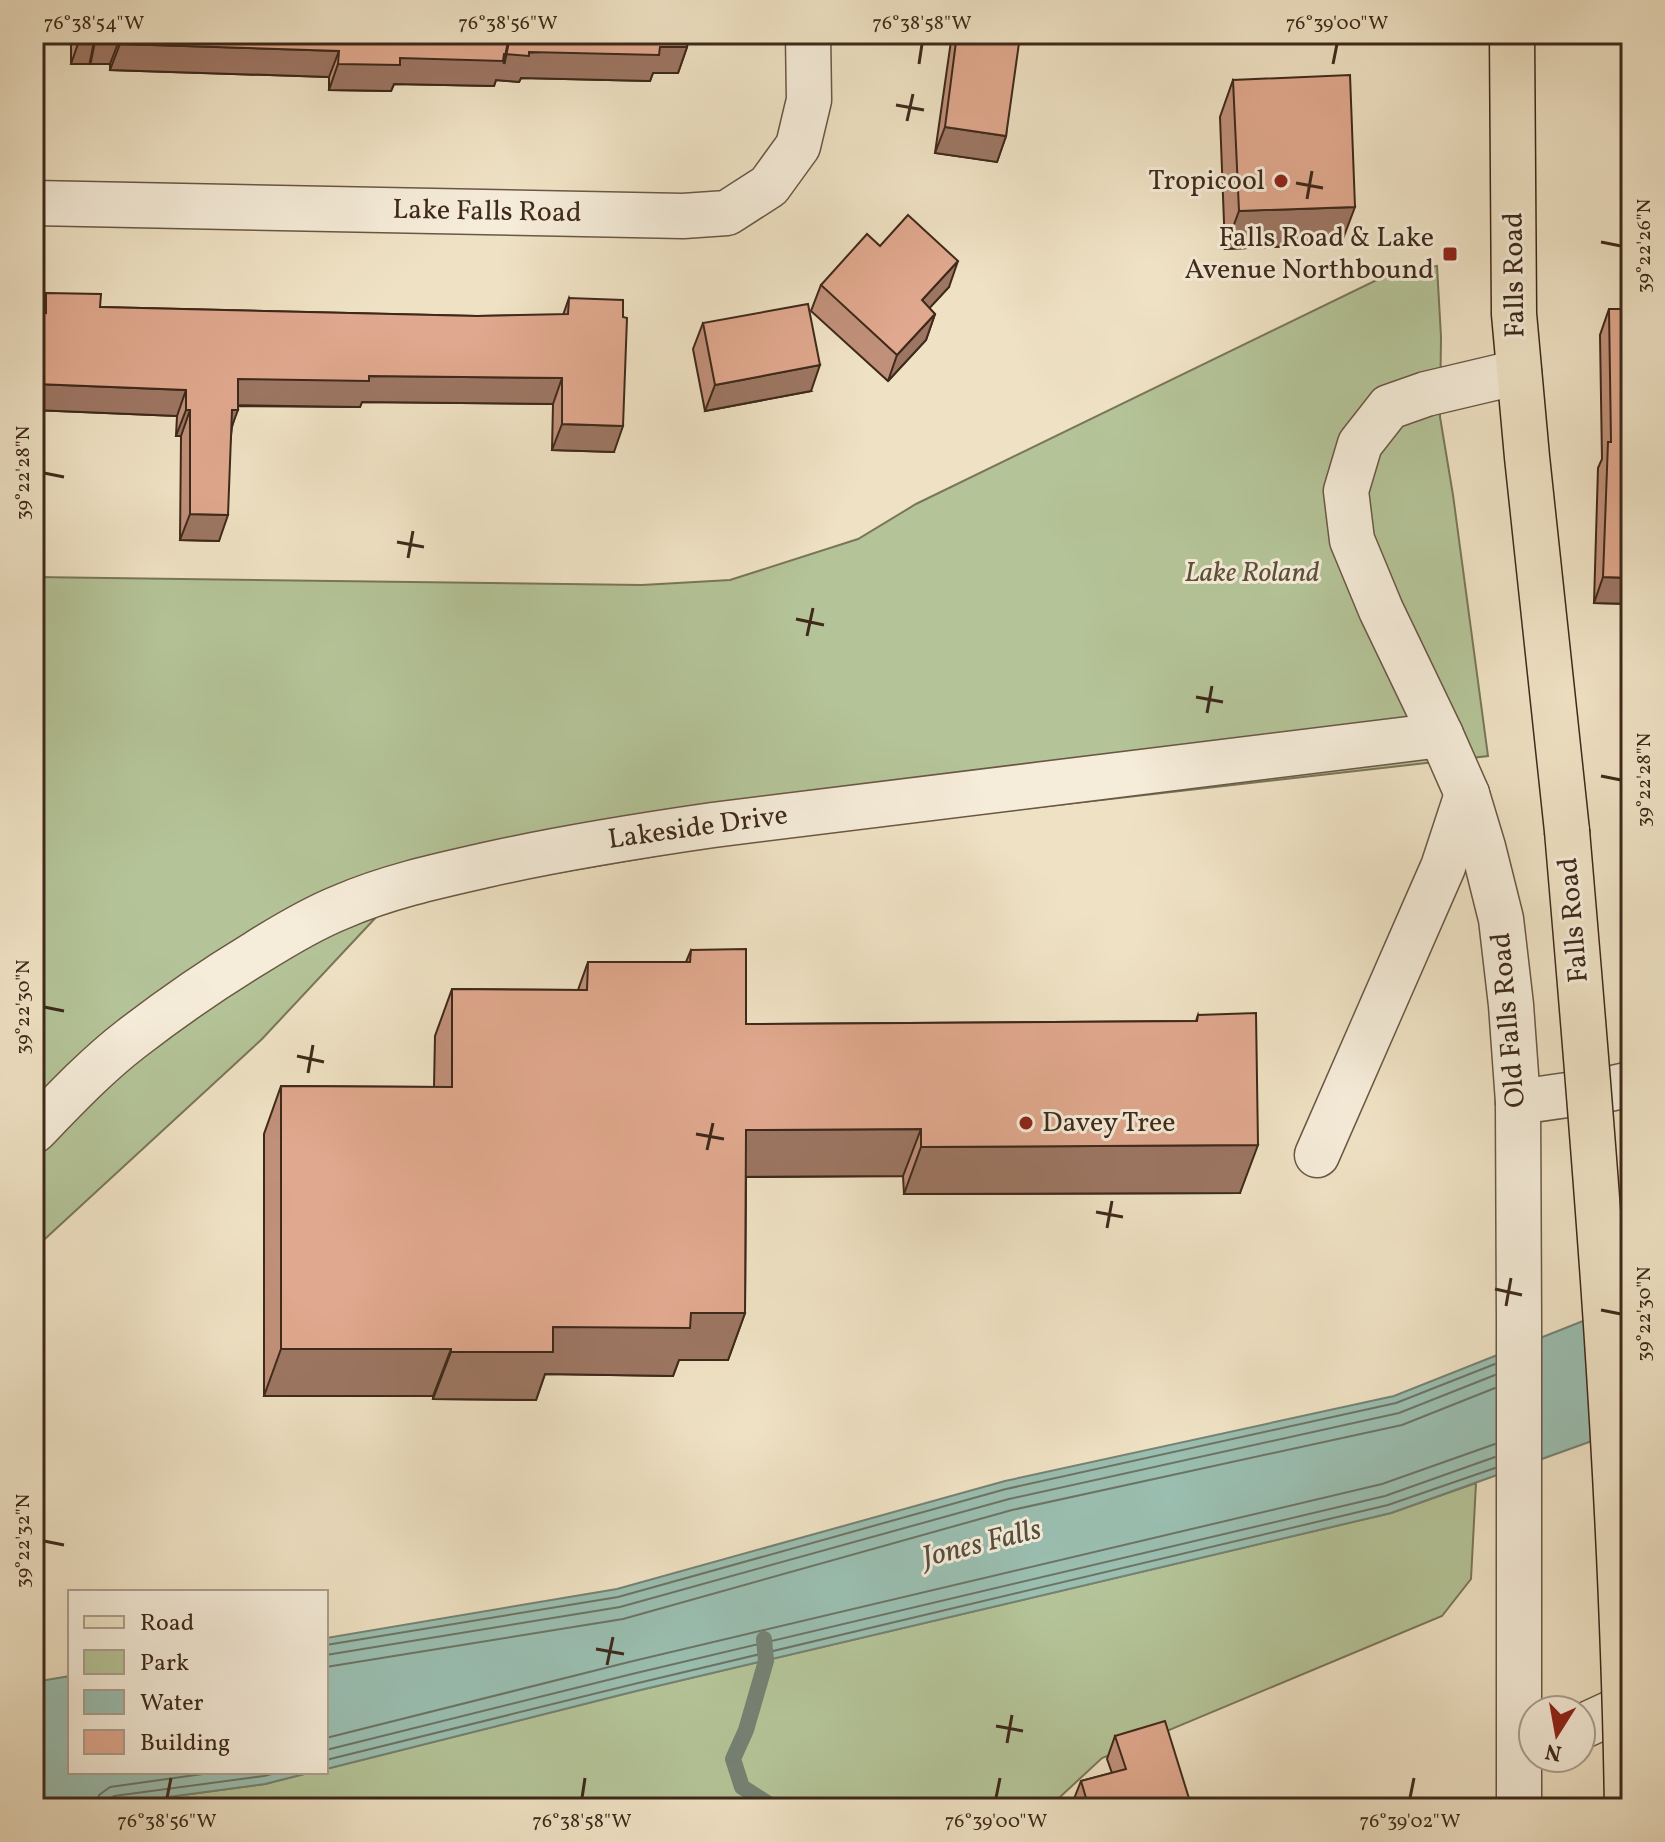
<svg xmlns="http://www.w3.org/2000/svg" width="1665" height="1842" font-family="Vollkorn,serif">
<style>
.green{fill:#b4c498;stroke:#797659;stroke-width:2}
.water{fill:#9abeb0;stroke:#758274;stroke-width:2}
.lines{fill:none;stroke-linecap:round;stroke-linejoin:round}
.shore{stroke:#6c7465;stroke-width:2}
.stream{stroke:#758274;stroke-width:16}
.minor-casing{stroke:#6a5744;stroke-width:47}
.major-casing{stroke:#3e291a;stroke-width:47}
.minor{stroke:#f5ecd9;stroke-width:44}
.major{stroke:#efe2c4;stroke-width:44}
.major-bridge-casing{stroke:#3e291a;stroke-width:47;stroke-linecap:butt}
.major-bridge{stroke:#efe2c4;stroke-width:44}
.wall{fill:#c1907a;stroke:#3e291a;stroke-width:2}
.shaded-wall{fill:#9d7663;stroke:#3e291a;stroke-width:2}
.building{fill:#e0a88e;stroke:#3e291a;stroke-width:2}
.ticks{fill:none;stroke:#3e291a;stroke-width:3}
.poi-dot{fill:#8f2418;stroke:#f5ecd9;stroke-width:3}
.labels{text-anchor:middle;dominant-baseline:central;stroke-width:6;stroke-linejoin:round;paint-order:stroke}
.poi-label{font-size:28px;fill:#3e291a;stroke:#f5ecd9;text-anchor:end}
.street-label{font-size:28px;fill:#3e291a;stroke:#f5ecd9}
.park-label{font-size:28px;font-style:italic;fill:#5c503a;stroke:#f5ecd9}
.water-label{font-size:30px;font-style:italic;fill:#554e40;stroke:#f5ecd9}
.neatline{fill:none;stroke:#3e291a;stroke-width:3}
.ticks-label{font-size:20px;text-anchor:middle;fill:#3e291a}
</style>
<rect width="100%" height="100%" fill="#efe2c4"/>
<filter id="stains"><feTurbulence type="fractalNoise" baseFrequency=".0025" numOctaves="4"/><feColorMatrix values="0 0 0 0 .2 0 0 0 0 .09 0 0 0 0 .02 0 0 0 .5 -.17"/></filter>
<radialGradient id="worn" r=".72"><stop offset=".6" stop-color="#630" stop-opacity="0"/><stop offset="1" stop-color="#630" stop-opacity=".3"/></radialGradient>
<!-- green -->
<g class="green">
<polygon points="1437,266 1441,337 1440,417 1453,495 1488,756 750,840 456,890 380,913 262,1039 34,1249 34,577 642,585 730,580 858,539 916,504 1387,275"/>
<polygon points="1476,1483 1471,1579 1442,1616 1102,1758 1060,1797 1063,1808 86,1808 265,1784 312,1772 326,1772 326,1769 636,1691 1391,1513"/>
</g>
<!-- water -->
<g class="water">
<polygon points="1631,1302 1631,1427 1391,1513 636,1691 326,1769 326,1638 617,1589 1005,1481 1394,1396"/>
<polygon points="70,1676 70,1772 312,1772 265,1784 86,1808 34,1808 34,1682"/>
</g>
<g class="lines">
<!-- shore -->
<g class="shore">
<polyline points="326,1645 618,1597 1006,1489 1396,1403 1495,1364"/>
<polyline points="326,1655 620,1607 1009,1499 1399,1413 1495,1375"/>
<polyline points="326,1667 623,1619 1012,1510 1402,1425 1495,1388"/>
<polyline points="326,1738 629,1662 1382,1484 1495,1444"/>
<polyline points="326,1750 632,1674 1385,1496 1495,1457"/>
<polyline points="326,1760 634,1684 1388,1505 1495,1468"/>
<polyline points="96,1808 99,1795 110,1787 217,1772"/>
<polyline points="106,1808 107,1800 114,1796 264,1776 279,1772"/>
</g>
<!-- stream -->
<polyline class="stream" points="764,1639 766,1661 746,1730 733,1759 742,1787 775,1808"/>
<defs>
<g id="minor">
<polyline points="34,203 683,216 727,213 769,186 798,146 809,100 808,34"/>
<polyline points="1519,372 1426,394 1389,407 1360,444 1346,491 1352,540 1381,610 1441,735 1467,794 1483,847 1501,919 1511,1005 1518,1102 1519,1323 1519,1808"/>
<polyline points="1518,1102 1609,1089 1631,1084"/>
<path d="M 34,1131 C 65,1099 96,1066 131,1039 C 171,1008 213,979 256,953 C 283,936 311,919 341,907 C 387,887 437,876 486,865 C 561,848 637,836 713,825 L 1441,735"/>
<polyline points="1317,1155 1443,867 1467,794"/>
<polyline points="1581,1727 1631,1704"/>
</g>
<polyline id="major" points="1512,34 1514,314 1527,457 1567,831"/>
</defs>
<!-- minor casing -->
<use href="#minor" class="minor-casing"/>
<!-- major casing -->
<use href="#major" class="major-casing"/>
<!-- minor -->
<use href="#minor" class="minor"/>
<!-- major -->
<use href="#major" class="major"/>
<defs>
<path id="major-bridge" d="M 1567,831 C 1595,1156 1622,1482 1627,1808"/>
</defs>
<!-- major-bridge casing -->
<use href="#major-bridge" class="major-bridge-casing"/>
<!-- major-bridge -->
<use href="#major-bridge" class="major-bridge"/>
</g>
<!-- wall -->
<g class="wall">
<polygon points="71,34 688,34 687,47 678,73 653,73 650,81 521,78 519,82 496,80 494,86 394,84 391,91 329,90 329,77 110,70 110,64 71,64"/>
<polygon points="952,34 1016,34 1006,136 997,162 935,153"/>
<polygon points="1233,80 1341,244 1225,249 1220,117"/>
<polygon points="880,246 949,287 929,308 935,314 926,340 888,381 811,311 821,285"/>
<polygon points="46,293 100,307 477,316 563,315 569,298 614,452 552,450 553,404 362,402 360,407 238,406 232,427 219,541 180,540 181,436 176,436 177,416 34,410 34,326"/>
<polygon points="1609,309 1631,309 1631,604 1594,603 1598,468 1602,459 1600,335"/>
<polygon points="703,323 811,391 705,411 693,349"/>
<polygon points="691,950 746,1024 1196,1021 1198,1015 1240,1193 904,1194 903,1176 746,1177 745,1313 728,1360 679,1360 673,1376 545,1374 536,1400 433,1399 433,1396 264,1396 264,1134 281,1086 434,1087 435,1036 452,989 578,990 588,962 686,962"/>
<polygon points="1115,1736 1192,1808 1074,1808 1072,1804 1081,1781 1112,1773 1107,1759"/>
</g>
<!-- shaded-wall -->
<g class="shaded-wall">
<polygon points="80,38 120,38 110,64 71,64"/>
<polygon points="120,44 339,51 329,77 110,70"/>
<polygon points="660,47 687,47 678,73 653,73 650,81 521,78 519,82 496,80 494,86 394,84 391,91 329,90 338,64 400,58"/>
<polygon points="945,127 1006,136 997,162 935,153"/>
<polygon points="1355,207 1341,244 1225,249 1239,211"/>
<polygon points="958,261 949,287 913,326 922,300"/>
<polygon points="935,314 926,340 888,381 897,355"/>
<polygon points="820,365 811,391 705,411 715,385"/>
<polygon points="369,376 562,378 553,404 362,402 360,407 229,405 238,379"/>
<polygon points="36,384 186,390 177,416 34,410 34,390"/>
<polygon points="186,410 190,410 181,436 176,436"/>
<polygon points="232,410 238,410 228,436"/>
<polygon points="562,424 623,426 614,452 552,450"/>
<polygon points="190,514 228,515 219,541 180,540"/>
<polygon points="1603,577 1631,578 1631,604 1594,603"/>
<polygon points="921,1129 903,1176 728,1177 746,1130"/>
<polygon points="1258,1145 1240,1193 904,1194 921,1147"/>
<polygon points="691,1313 745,1313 728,1360 679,1360 673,1376 545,1374 536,1400 433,1399 451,1352 553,1327"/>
<polygon points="281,1349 451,1349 433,1396 264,1396"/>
</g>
<!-- building -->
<g class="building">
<polygon points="80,34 688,34 687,47 660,47 659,55 529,52 529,56 504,54 503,61 400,58 400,65 338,64 339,51 120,44 120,38 80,38"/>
<polygon points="957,34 1016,34 1016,35 1020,36 1006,136 945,127"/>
<polygon points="1350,75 1355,207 1239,211 1233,80"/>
<polygon points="908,215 958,261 922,300 935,314 897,355 821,285 867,234 880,246"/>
<polygon points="46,293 101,294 100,307 477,316 568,314 569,298 623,300 623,317 627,318 623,426 562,424 562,378 369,376 369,381 238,379 238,410 232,410 228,515 190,514 190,410 186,410 186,390 36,384 39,312 46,313"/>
<polygon points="808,304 820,365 715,385 703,323"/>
<polygon points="1609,309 1631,309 1631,578 1603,577 1608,442 1611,442"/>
<polygon points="746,949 746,1024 1197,1021 1198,1015 1256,1013 1258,1145 921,1147 921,1129 746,1130 745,1313 691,1313 690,1328 553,1327 553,1352 451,1352 451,1349 281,1349 281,1086 452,1087 452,989 587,990 588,962 690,962 691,950"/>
<polygon points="1165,1721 1192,1808 1089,1808 1081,1781 1126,1769 1115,1736"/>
</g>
<!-- ticks -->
<path class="ticks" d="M 90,64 L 94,44M 504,64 L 508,44M 919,64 L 922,44M 1333,64 L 1337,44M 896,105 L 924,110M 907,121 L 913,94M 1296,183 L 1323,188M 1307,199 L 1312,171M 1601,242 L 1621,246M 44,473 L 64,477M 397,542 L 424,547M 408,558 L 413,531M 796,619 L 824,625M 807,636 L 813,608M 1196,697 L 1223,702M 1207,713 L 1212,686M 1601,776 L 1621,780M 44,1007 L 64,1011M 297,1056 L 324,1062M 308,1073 L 313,1045M 696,1134 L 724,1139M 707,1150 L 713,1123M 1096,1212 L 1123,1217M 1107,1228 L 1112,1201M 1495,1289 L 1522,1295M 1506,1306 L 1511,1278M 1601,1310 L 1621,1314M 44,1541 L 64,1545M 596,1649 L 624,1654M 607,1665 L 613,1637M 996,1726 L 1023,1731M 1007,1743 L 1012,1715M 167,1798 L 171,1778M 582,1798 L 585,1778M 996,1798 L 1000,1778M 1410,1798 L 1414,1778"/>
<!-- markers -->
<g class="poi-dot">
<circle cx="1281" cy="181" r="8"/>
<rect x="1442" y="246" width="16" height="16" rx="4"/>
<circle cx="1026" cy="1123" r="8"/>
</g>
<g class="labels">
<!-- poi labels -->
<g class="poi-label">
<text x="1265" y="181">Tropicool</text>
<text x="1434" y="238">Falls Road &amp; Lake<tspan x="1434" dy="32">Avenue Northbound</tspan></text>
<text x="1042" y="1123" text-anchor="start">Davey Tree</text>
</g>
<!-- street labels -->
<g class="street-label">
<text transform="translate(487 212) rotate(1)">Lake Falls Road</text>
<text transform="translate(1515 275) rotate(-91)">Falls Road</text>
<text transform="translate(698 828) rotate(-8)">Lakeside Drive</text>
<text transform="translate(1574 920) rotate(-95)">Falls Road</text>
<text transform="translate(1509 1020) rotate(-95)">Old Falls Road</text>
</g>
<!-- park labels -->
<g class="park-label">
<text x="1252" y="573">Lake Roland</text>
</g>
<!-- water labels -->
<g class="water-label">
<text transform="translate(982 1544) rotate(-14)">Jones Falls</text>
</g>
</g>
<!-- margin -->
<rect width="1665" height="1842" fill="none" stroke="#efe2c4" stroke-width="88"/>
<!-- legend -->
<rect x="68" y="1590" width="260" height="184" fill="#f5ecd9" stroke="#ac9e8d" stroke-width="2"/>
<rect x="84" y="1616" width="40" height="12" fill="#efe2c4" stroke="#ac9e8d" stroke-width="2"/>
<text x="140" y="1630" font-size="24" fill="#3e291a">Road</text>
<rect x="84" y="1650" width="40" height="24" fill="#b4c498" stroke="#ac9e8d" stroke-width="2"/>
<text x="140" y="1670" font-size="24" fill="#3e291a">Park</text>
<rect x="84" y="1690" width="40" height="24" fill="#9abeb0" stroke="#ac9e8d" stroke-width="2"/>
<text x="140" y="1710" font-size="24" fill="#3e291a">Water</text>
<rect x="84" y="1730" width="40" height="24" fill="#e0a88e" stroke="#ac9e8d" stroke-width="2"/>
<text x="140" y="1750" font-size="24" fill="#3e291a">Building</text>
<!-- north arrow -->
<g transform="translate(1557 1734) rotate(191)"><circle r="38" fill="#f5ecd9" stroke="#ac9e8d" stroke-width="2"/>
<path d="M0-6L14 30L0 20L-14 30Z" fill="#8f2418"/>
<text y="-12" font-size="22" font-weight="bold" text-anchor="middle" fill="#3e291a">N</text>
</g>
<rect x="44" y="44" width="1577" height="1754" class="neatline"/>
<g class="ticks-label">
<text x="94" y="29">76°38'54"W</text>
<text x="508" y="29">76°38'56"W</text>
<text x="922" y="29">76°38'58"W</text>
<text x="1337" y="29">76°39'00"W</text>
<text transform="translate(1643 246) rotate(-90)" y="7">39°22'26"N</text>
<text transform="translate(22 473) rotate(-90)" y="7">39°22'28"N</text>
<text transform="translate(1643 780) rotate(-90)" y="7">39°22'28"N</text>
<text transform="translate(22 1007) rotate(-90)" y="7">39°22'30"N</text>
<text transform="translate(1643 1314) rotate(-90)" y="7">39°22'30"N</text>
<text transform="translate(22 1541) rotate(-90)" y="7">39°22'32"N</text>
<text x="167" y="1827">76°38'56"W</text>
<text x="582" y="1827">76°38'58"W</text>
<text x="996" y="1827">76°39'00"W</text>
<text x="1410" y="1827">76°39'02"W</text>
</g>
<rect width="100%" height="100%" filter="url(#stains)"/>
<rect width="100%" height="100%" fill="url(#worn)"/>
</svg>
